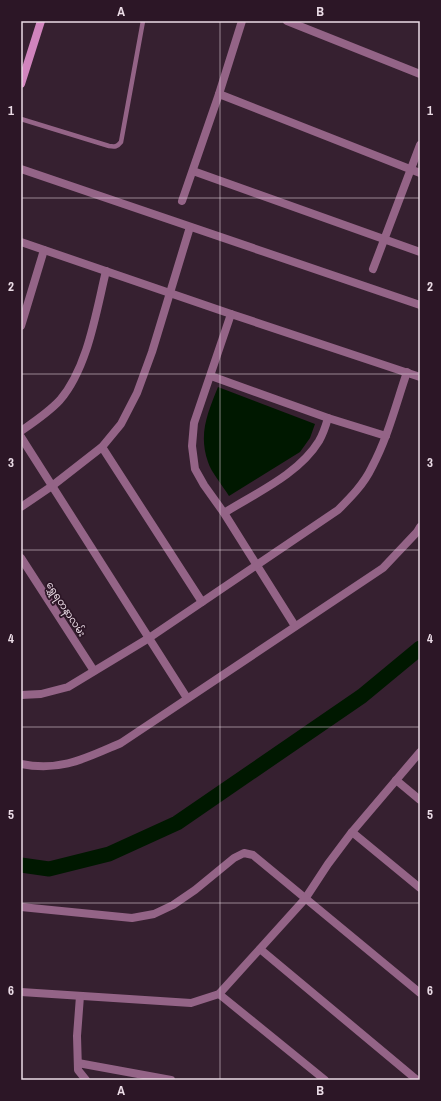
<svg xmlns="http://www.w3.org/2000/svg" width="441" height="1101" font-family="'Archivo Narrow','Noto Sans Myanmar',sans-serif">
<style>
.water{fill:#001800}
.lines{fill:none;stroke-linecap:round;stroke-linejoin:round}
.river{stroke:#001800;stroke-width:15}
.lane{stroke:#946487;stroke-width:4.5}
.street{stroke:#946487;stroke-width:8}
.secondary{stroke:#d184bd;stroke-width:8}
.grid{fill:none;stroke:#ebdce6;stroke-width:1;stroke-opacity:0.55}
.labels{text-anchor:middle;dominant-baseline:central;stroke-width:3.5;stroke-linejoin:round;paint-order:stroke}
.street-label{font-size:10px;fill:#ebdce6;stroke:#2c1626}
.neatline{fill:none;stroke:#ebdce6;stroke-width:1.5}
.grid-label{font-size:13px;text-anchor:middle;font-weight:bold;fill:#ebdce6}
</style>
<rect width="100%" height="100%" fill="#362030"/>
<!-- water -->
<path class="water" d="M 218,387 L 315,424 L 310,438 L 300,452 L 229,496 C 223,486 211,472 208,462 C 198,434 208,412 218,387 Z"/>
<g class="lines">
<!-- river -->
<polyline class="river" points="21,865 49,869 109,854 177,823 362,696 420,648"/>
<!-- lane -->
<path class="lane" d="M 21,119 L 109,146 C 115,147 117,147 121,142 L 143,21"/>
<!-- street -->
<g class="street">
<polyline points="242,21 219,94 420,173"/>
<polyline points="287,21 420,74"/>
<polyline points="21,169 420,305"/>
<polyline points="193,171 420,252"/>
<polyline points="182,201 219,94"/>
<polyline points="21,242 231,314 420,377"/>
<polyline points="373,269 420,145"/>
<polyline points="231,314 194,423 192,446 195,469 204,485 224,513 295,626"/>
<polyline points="21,326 44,250"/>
<polyline points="211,376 328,418 386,436"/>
<path d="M 21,431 C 34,422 49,412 60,400 C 88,367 96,312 106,271"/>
<polyline points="21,437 187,698"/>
<polyline points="102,447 202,602"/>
<polyline points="21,507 52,486 102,447 121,424 137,393 152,352 190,227"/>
<path d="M 224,513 C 256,493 299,474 319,441 C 323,434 326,425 328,418"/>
<polyline points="21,558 94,671"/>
<path d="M 21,695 L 41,694 L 68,687 L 149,638 L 338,510 C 351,497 364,484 372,467 C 388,437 396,404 407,372"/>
<path d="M 21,764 C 61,772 86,758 121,743 L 383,568 L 417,532 L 420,527"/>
<polyline points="396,780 420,800"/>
<polyline points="352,832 420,888"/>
<polyline points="21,907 132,918 154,914 173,905 195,890 234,858 244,853 253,855 420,993"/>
<polyline points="260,949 417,1080"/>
<polyline points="21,992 191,1003 219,994 305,899 328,864 352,832 420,752"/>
<polyline points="219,994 325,1080"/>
<polyline points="80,996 77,1036 78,1070 86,1080"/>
<polyline points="78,1063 171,1080"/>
</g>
<!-- secondary -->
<polyline class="secondary" points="21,84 41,21"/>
</g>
<!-- grid -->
<path class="grid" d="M 220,21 L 220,1080M 21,198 L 420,198M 21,374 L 420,374M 21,550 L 420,550M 21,727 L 420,727M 21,903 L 420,903"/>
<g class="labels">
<!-- street labels -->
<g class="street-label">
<text transform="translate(66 609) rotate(57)">ရွှေရတနာလမ်း</text>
</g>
</g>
<!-- border -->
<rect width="441" height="1101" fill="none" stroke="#2c1626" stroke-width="44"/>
<rect x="22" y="22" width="397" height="1057" class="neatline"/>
<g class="grid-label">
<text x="121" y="16">A</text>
<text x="320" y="16">B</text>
<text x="11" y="115">1</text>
<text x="430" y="115">1</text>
<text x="11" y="291">2</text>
<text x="430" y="291">2</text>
<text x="11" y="467">3</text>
<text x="430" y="467">3</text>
<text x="11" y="643">4</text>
<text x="430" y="643">4</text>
<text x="11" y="819">5</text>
<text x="430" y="819">5</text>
<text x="11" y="995">6</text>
<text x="430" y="995">6</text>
<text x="121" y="1095">A</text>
<text x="320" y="1095">B</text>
</g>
</svg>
